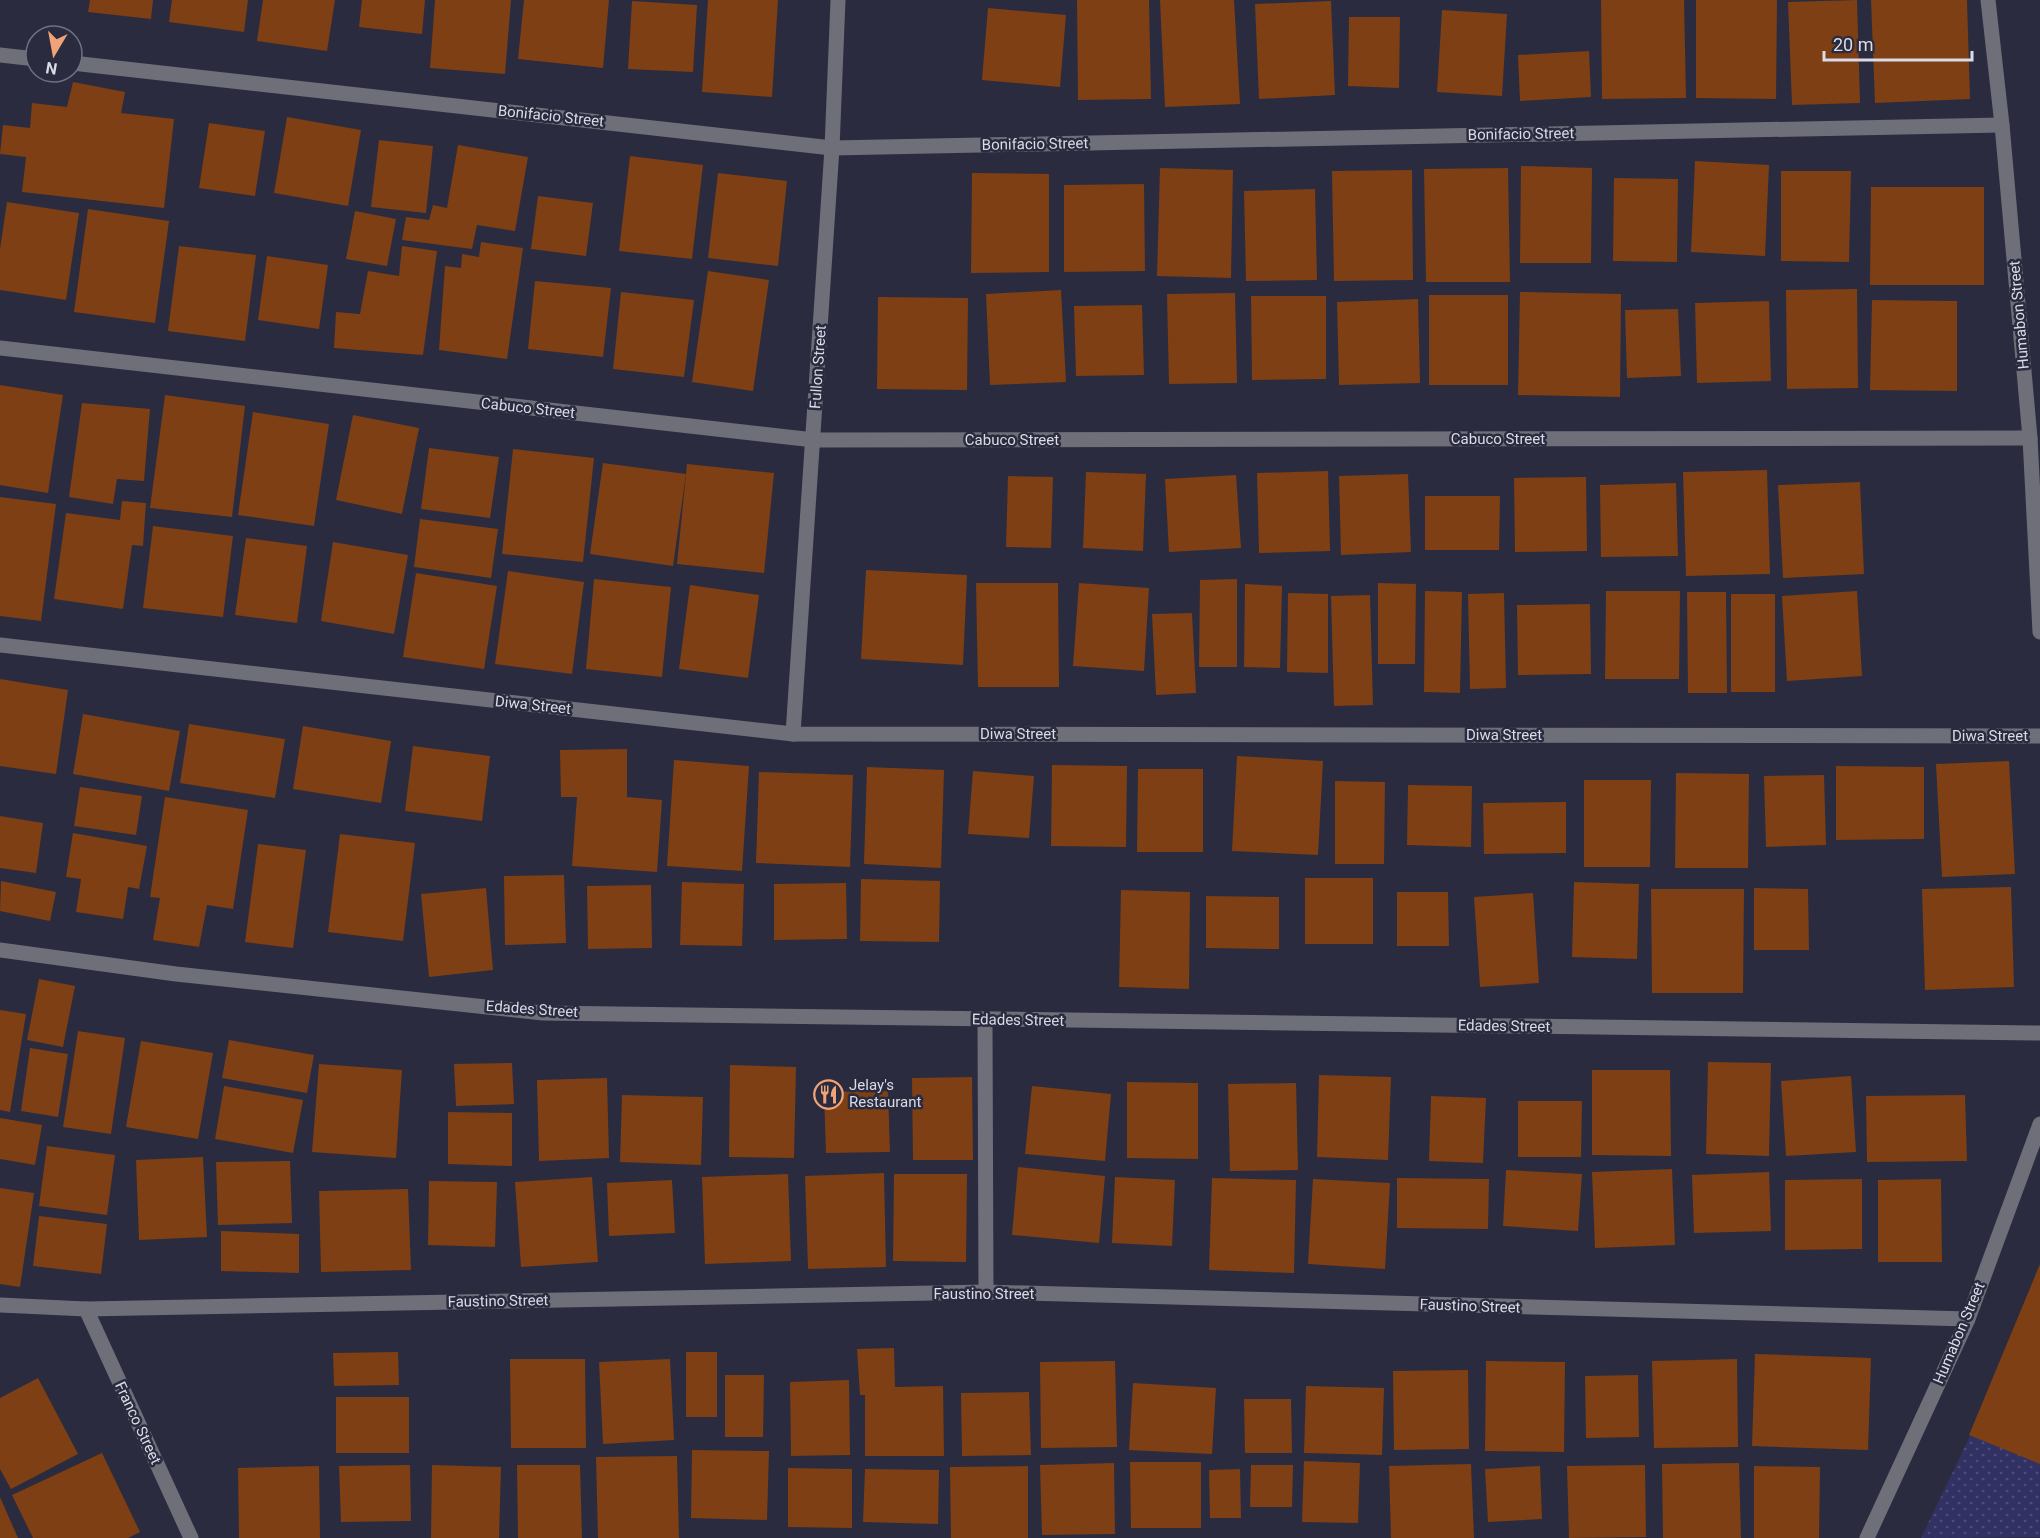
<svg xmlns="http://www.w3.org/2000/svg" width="2040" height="1538" font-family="Roboto,sans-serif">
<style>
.grass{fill:url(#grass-dots)}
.building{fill:#7d3f13}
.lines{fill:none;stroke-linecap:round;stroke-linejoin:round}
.minor{stroke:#6e6f79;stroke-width:15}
.labels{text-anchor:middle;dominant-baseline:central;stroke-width:5;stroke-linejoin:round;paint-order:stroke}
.street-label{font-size:15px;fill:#d9dbe7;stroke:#2a2b3e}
.poi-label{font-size:15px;fill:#d9dbe7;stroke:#2a2b3e;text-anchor:start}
</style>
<defs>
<pattern id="grass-dots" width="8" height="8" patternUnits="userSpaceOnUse" patternTransform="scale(1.5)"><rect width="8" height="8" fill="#313164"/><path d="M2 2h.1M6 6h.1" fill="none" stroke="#4e4e7a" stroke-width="1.8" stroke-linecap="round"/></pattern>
</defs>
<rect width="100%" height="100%" fill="#2a2b3e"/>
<!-- grass -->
<polygon class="grass" points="2040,1291 2040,1537 1921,1538"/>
<!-- building -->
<g class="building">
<polygon points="90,0 153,0 151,19 88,12"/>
<polygon points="172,0 248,0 244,32 169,22"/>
<polygon points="263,0 335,0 327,51 257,41"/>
<polygon points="362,0 425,0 422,34 359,27"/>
<polygon points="435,0 511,0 505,74 430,68"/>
<polygon points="524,0 609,0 603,68 518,59"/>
<polygon points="708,0 778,0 772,97 702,92"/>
<polygon points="1077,0 1149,0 1151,99 1078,100"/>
<polygon points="1160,0 1234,0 1240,104 1165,107"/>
<polygon points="1601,0 1684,0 1686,98 1602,99"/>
<polygon points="1696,0 1777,0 1776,99 1696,98"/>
<polygon points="1857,0 1860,103 1792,105 1788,2"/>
<polygon points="1871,0 1967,0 1970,99 1875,103"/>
<polygon points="632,1 697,5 693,72 628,69"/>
<polygon points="1331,1 1335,95 1259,99 1255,4"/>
<polygon points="988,8 1066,15 1060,87 982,80"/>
<polygon points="1442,10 1507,14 1502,96 1437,92"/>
<polygon points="1349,17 1400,17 1399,88 1348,86"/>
<polygon points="1589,51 1591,97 1520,101 1518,55"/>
<polygon points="73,82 125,92 121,113 174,119 164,208 22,192 26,157 0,154 3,125 30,128 32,103 67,107"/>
<polygon points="287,117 361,130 348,206 274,193"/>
<polygon points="209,123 265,131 255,196 199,188"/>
<polygon points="379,140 433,146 426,213 371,207"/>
<polygon points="458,145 528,157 515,231 477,225 472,249 402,240 406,217 429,220 433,205 447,208"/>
<polygon points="630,156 703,165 692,259 619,251"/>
<polygon points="1695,161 1769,165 1765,256 1691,252"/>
<polygon points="1521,166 1592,168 1591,263 1520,263"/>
<polygon points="1160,168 1233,170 1231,278 1157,276"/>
<polygon points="1508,168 1510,282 1426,282 1424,169"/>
<polygon points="1412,170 1413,280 1334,281 1332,171"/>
<polygon points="1781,171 1851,171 1849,262 1781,261"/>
<polygon points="718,173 787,181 778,266 708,258"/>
<polygon points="972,173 1049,174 1049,272 971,273"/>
<polygon points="1614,178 1678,179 1677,262 1613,261"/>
<polygon points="1144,184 1145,271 1064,272 1064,185"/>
<polygon points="1871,187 1984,187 1984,285 1870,285"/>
<polygon points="1315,189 1317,280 1246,281 1244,191"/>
<polygon points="538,196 593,203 586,256 531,249"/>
<polygon points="7,202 79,213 66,300 0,290 0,249"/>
<polygon points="88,209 169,221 155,323 74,312"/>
<polygon points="355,211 396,219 387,266 346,259"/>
<polygon points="481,242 523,248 507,359 439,350 445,266 461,268 462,254 479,257"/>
<polygon points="179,246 256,255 245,341 168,331"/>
<polygon points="402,246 437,251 423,355 334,348 336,312 360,314 368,271 399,276"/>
<polygon points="267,256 328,265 319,329 258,320"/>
<polygon points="708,271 769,280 753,391 692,382"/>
<polygon points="535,281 611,288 603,357 528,349"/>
<polygon points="1857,289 1858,388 1787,389 1786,290"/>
<polygon points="1061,290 1066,382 990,385 986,294"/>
<polygon points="621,292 694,300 684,377 613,369"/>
<polygon points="1520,292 1621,294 1620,397 1518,395"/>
<polygon points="1235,293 1237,383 1169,384 1167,294"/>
<rect x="1429" y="295" width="79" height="90"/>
<polygon points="1251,296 1326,296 1326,379 1252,380"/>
<polygon points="878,297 968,298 967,390 877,389"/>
<polygon points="1418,299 1420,383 1339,385 1337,302"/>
<polygon points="1872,300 1957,301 1957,391 1870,390"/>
<polygon points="1769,301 1771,381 1697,383 1695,303"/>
<polygon points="1142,305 1144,375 1076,376 1074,306"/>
<polygon points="1678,309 1681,376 1627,378 1625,310"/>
<polygon points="0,385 63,395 48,493 0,485"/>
<polygon points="165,395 245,406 232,517 150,508"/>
<polygon points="82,403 150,409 144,481 117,479 113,504 69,497"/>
<polygon points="253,412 329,424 314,526 238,515"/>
<polygon points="353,415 419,428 402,514 336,500"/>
<polygon points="429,448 499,457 490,518 421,509"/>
<polygon points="513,449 594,458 583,562 502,554"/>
<polygon points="603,463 686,474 673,566 590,554"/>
<polygon points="687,464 774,473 764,573 677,564"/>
<polygon points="1767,470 1770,574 1686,576 1683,472"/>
<polygon points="1328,471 1330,551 1259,553 1257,473"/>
<polygon points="1086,472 1146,474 1143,551 1083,548"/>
<polygon points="1408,474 1411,552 1341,555 1339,476"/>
<polygon points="1236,475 1241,548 1169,552 1165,479"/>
<polygon points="1008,476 1053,477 1051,548 1006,547"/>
<polygon points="1586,477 1587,551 1515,552 1514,478"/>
<polygon points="1860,482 1864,574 1783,578 1778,485"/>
<polygon points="1676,483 1678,556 1601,557 1600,485"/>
<polygon points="1425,496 1500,496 1499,550 1425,550"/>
<polygon points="0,497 56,504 41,621 0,616"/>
<polygon points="122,501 146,503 143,546 132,545 123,609 54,599 66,513 120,520"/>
<polygon points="420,519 498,529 491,578 414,567"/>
<polygon points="153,526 233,536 223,617 143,608"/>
<polygon points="246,538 307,546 297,623 235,615"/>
<polygon points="333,542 408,555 394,634 321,621"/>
<polygon points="866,570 967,575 963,665 861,659"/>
<polygon points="508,571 584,582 572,674 495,664"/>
<polygon points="416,573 497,586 484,669 403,657"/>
<polygon points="594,579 671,587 662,677 586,669"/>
<polygon points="1237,579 1237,667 1199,667 1200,580"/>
<polygon points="976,583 1058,583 1059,687 978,687"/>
<polygon points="1079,583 1149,588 1144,671 1073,666"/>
<polygon points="1378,583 1416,584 1415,664 1378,664"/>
<polygon points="1245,584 1282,586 1280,668 1244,667"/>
<polygon points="690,585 759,595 748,678 679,669"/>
<polygon points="1425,591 1462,592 1460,693 1424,692"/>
<polygon points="1606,591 1680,591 1679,679 1605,679"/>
<polygon points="1857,591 1862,676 1787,681 1782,596"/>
<polygon points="1687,592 1726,592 1727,693 1688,693"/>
<polygon points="1288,593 1328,594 1328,673 1287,672"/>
<polygon points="1504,593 1506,688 1470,689 1468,594"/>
<rect x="1731" y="594" width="44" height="98"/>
<polygon points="1370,595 1373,705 1334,706 1331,596"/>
<polygon points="1590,604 1591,674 1518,675 1517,605"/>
<polygon points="1192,613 1196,693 1156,695 1152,614"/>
<polygon points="0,679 68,690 56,774 0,766"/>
<polygon points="83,714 180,731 169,791 73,774"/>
<polygon points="189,724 285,739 275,798 180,783"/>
<polygon points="303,726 391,741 381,803 293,789"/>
<polygon points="413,746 490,756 482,821 405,811"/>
<polygon points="627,749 627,797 662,800 657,872 572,866 577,797 561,797 560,750"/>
<polygon points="1237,756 1323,761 1318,855 1232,851"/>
<polygon points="674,760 749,766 742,871 667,866"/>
<polygon points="2009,761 2015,874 1942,877 1936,764"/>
<polygon points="1052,765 1127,766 1126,847 1051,846"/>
<polygon points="1836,766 1924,767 1924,839 1836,840"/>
<polygon points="867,767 944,770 941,868 864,864"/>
<polygon points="1138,769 1203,769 1203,852 1137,852"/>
<polygon points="973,771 1034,776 1029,838 968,834"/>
<polygon points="759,772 853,775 850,867 756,863"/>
<polygon points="1676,773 1749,774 1748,868 1675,868"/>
<polygon points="1824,775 1826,845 1766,847 1764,776"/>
<polygon points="1584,780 1651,780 1650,867 1584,867"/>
<polygon points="1335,781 1385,782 1384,864 1335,864"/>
<polygon points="1408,785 1472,786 1471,847 1407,845"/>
<polygon points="80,787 142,796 136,835 74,826"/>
<polygon points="165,797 248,810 233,909 207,905 199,947 153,940 160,898 150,897"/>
<polygon points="1566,802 1566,853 1484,854 1483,803"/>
<polygon points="0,816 43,823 36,873 0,868"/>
<polygon points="73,833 147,846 139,889 128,887 123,919 76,912 81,879 66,877"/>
<polygon points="340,834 415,843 403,941 328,932"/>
<polygon points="258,844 306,850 293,948 245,942"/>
<polygon points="564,875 566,943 505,945 504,876"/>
<rect x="1305" y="878" width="68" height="66"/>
<polygon points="861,879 940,881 939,942 860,941"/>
<polygon points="1,881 56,892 50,921 0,911"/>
<polygon points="682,882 744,884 742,946 680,945"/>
<polygon points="1574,882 1639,884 1637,959 1572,957"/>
<polygon points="846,883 847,939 774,940 774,884"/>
<polygon points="651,885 652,948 588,949 587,886"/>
<polygon points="2011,887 2014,987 1925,990 1922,889"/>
<polygon points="486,888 493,970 429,977 421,894"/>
<polygon points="1754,888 1808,889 1809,950 1754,950"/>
<polygon points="1651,889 1744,889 1743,993 1652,993"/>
<polygon points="1121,890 1190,892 1189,989 1119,987"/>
<polygon points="1397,892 1448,892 1449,946 1397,946"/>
<polygon points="1533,893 1539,983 1480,987 1474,897"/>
<polygon points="1206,896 1279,897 1279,949 1206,948"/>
<polygon points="39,979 75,986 63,1047 27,1040"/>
<polygon points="0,1010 26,1014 10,1112 0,1110"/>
<polygon points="78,1031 125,1038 111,1134 63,1127"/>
<polygon points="229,1040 314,1055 307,1093 222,1078"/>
<polygon points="141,1041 213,1053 198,1139 126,1127"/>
<polygon points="30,1048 68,1054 58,1117 21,1111"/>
<polygon points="1708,1062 1771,1063 1769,1156 1706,1154"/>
<polygon points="512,1063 514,1104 456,1106 454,1064"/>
<polygon points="319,1064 402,1070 396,1158 312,1152"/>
<polygon points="730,1065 796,1067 794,1158 729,1157"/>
<polygon points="1592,1070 1670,1070 1671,1156 1592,1155"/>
<polygon points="1319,1075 1391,1077 1388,1160 1317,1157"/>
<polygon points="1851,1076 1856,1152 1786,1156 1781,1081"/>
<polygon points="972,1077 973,1160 913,1160 912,1078"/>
<polygon points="607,1078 609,1158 539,1161 537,1080"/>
<polygon points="1127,1082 1198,1083 1198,1159 1127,1158"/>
<polygon points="1296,1083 1298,1170 1230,1171 1228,1084"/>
<polygon points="224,1086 303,1100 293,1153 215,1139"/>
<polygon points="1032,1086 1111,1094 1105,1161 1025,1154"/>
<polygon points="888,1091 890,1152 826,1153 824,1092"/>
<polygon points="622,1095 703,1097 701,1165 620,1162"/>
<polygon points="1965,1095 1967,1161 1867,1162 1866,1096"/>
<polygon points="1431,1096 1486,1098 1483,1163 1429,1161"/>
<polygon points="1518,1101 1582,1101 1581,1157 1518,1157"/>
<polygon points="448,1112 512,1113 512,1166 448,1164"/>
<polygon points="0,1118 42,1125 35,1165 0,1159"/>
<polygon points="47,1146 115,1155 107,1215 39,1206"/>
<polygon points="203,1157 207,1237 139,1240 136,1160"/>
<polygon points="290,1161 292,1223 218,1225 216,1162"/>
<polygon points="1018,1167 1105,1176 1099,1243 1012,1235"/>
<polygon points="1672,1169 1675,1245 1595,1248 1592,1172"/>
<polygon points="1506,1170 1582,1174 1578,1231 1503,1226"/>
<polygon points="1769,1172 1771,1231 1694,1233 1692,1175"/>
<polygon points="884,1173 886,1267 808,1269 805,1176"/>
<polygon points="788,1174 791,1261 705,1264 702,1177"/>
<polygon points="894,1174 967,1174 966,1262 893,1261"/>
<polygon points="592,1177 598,1262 521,1267 515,1182"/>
<polygon points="1115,1177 1175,1180 1172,1246 1112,1243"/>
<polygon points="1212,1178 1296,1180 1294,1273 1209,1270"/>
<polygon points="1397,1178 1489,1179 1488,1229 1397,1228"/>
<polygon points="1313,1179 1390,1183 1385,1269 1308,1264"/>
<polygon points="1862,1179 1862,1249 1785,1250 1785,1180"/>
<polygon points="1941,1179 1942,1262 1878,1262 1878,1180"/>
<polygon points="672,1180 675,1233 609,1236 607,1183"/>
<polygon points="429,1181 497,1182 495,1247 428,1245"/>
<polygon points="0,1188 34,1193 20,1287 0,1284"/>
<polygon points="408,1189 411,1270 321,1272 319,1191"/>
<polygon points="39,1216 107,1224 101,1274 33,1266"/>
<polygon points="221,1231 299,1234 299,1273 221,1271"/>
<polygon points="2040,1264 2040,1464 1969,1435"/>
<polygon points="894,1348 895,1387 943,1386 944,1456 865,1456 865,1395 860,1395 857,1349"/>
<polygon points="398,1352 399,1385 334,1386 333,1353"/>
<rect x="686" y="1352" width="31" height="65"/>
<polygon points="1755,1354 1871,1358 1868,1450 1752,1446"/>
<polygon points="510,1359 585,1359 586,1448 511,1448"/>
<polygon points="670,1359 674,1440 603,1444 599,1362"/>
<polygon points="1737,1359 1738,1447 1654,1448 1652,1361"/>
<polygon points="1115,1361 1117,1447 1041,1448 1040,1362"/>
<polygon points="1486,1361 1565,1362 1564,1452 1485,1451"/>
<polygon points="1468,1370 1469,1449 1394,1450 1393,1371"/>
<polygon points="725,1375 764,1375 763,1437 725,1437"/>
<polygon points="1638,1375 1639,1437 1586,1438 1585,1376"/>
<polygon points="38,1378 78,1454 11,1489 0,1469 0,1398"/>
<polygon points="849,1380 850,1455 791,1456 790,1382"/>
<polygon points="1133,1383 1216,1388 1212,1454 1129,1450"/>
<polygon points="1306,1386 1384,1388 1382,1455 1304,1453"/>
<polygon points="1029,1392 1031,1455 962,1456 961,1393"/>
<rect x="336" y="1397" width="73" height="56"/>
<polygon points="1244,1399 1291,1399 1292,1453 1245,1453"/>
<polygon points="692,1450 769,1451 767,1520 691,1518"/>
<polygon points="102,1453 140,1532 128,1538 33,1538 12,1495"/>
<polygon points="677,1456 679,1538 598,1538 596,1457"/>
<polygon points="1304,1461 1360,1463 1358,1523 1302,1522"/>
<polygon points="1130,1462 1201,1462 1201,1528 1131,1528"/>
<polygon points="1114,1463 1115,1534 1042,1535 1040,1465"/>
<polygon points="1739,1463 1741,1538 1663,1538 1662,1464"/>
<polygon points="1471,1464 1474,1538 1391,1538 1389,1466"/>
<polygon points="410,1465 411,1521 341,1522 339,1466"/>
<polygon points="432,1465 501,1467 499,1538 431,1538"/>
<polygon points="517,1465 580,1465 582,1538 518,1538"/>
<polygon points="1251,1465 1293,1465 1292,1507 1250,1507"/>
<polygon points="1645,1465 1646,1537 1569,1538 1567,1466"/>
<polygon points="319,1466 320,1538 239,1538 238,1468"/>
<polygon points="1028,1466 1028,1538 951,1538 950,1467"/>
<polygon points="1540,1466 1542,1519 1488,1522 1485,1469"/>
<polygon points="1754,1466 1820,1467 1819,1538 1754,1538"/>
<polygon points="788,1468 852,1469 852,1528 788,1527"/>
<polygon points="865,1469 939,1470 938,1524 863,1522"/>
<polygon points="1240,1469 1241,1518 1210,1518 1209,1470"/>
<polygon points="0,1497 18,1538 0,1538"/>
</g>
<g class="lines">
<!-- minor -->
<g class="minor">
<polyline points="1988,0 2002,125 2030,438 2040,632"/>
<polyline points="0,55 36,59"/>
<polyline points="72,63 832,148 2002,125"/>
<polyline points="0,348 814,440 2030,438"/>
<polyline points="0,645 793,734 2040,736"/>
<polyline points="793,734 832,148 838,0"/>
<polyline points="0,950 176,974 543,1013 2040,1033"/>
<polyline points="985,1019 986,1292"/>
<polyline points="0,1305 86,1309 986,1292 1968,1319"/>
<polyline points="86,1309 191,1538"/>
<polyline points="1867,1538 1968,1319 2040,1124"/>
</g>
</g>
<!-- icons -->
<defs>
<symbol id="restaurant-ring" viewBox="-11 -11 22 22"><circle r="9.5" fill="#2a2b3e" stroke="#efa376" stroke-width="1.5"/><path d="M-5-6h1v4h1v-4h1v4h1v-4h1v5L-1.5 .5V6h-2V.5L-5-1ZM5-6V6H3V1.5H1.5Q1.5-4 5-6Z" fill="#efa376"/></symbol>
</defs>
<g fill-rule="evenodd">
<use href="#restaurant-ring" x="812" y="1078" width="33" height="33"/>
</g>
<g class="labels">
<!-- street labels -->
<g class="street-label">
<text transform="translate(551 116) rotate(6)">Bonifacio Street</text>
<text transform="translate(1521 134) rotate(-1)">Bonifacio Street</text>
<text transform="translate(1035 144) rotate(-1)">Bonifacio Street</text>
<text transform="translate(2019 315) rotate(-95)">Humabon Street</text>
<text transform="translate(818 367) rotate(-86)">Fullon Street</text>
<text transform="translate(528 408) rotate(6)">Cabuco Street</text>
<text x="1498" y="439">Cabuco Street</text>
<text x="1012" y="440">Cabuco Street</text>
<text transform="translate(533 705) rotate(6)">Diwa Street</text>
<text x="1018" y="734">Diwa Street</text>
<text x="1504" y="735">Diwa Street</text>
<text x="1990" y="736">Diwa Street</text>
<text transform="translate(532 1009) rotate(4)">Edades Street</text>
<text transform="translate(1018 1020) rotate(1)">Edades Street</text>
<text transform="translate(1504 1026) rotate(1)">Edades Street</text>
<text x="984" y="1294">Faustino Street</text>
<text transform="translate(498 1301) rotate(-1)">Faustino Street</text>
<text transform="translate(1470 1306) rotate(2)">Faustino Street</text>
<text transform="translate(1959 1333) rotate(-67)">Humabon Street</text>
<text transform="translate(138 1423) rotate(65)">Franco Street</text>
</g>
<!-- poi labels -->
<g class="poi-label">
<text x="849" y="1085">Jelay's<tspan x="849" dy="17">Restaurant</tspan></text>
</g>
</g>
<!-- north arrow -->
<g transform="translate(54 54) rotate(190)"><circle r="28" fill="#2a2b3e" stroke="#707182" stroke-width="1.5"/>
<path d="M0-4.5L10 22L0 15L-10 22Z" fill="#efa376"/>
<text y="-9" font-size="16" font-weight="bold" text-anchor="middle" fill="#d9dbe7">N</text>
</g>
<!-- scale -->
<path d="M1824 51v9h148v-9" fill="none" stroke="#d9dbe7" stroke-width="3"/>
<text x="1833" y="51" font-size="18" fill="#d9dbe7" stroke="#2a2b3e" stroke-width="4.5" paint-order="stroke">20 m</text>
</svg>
